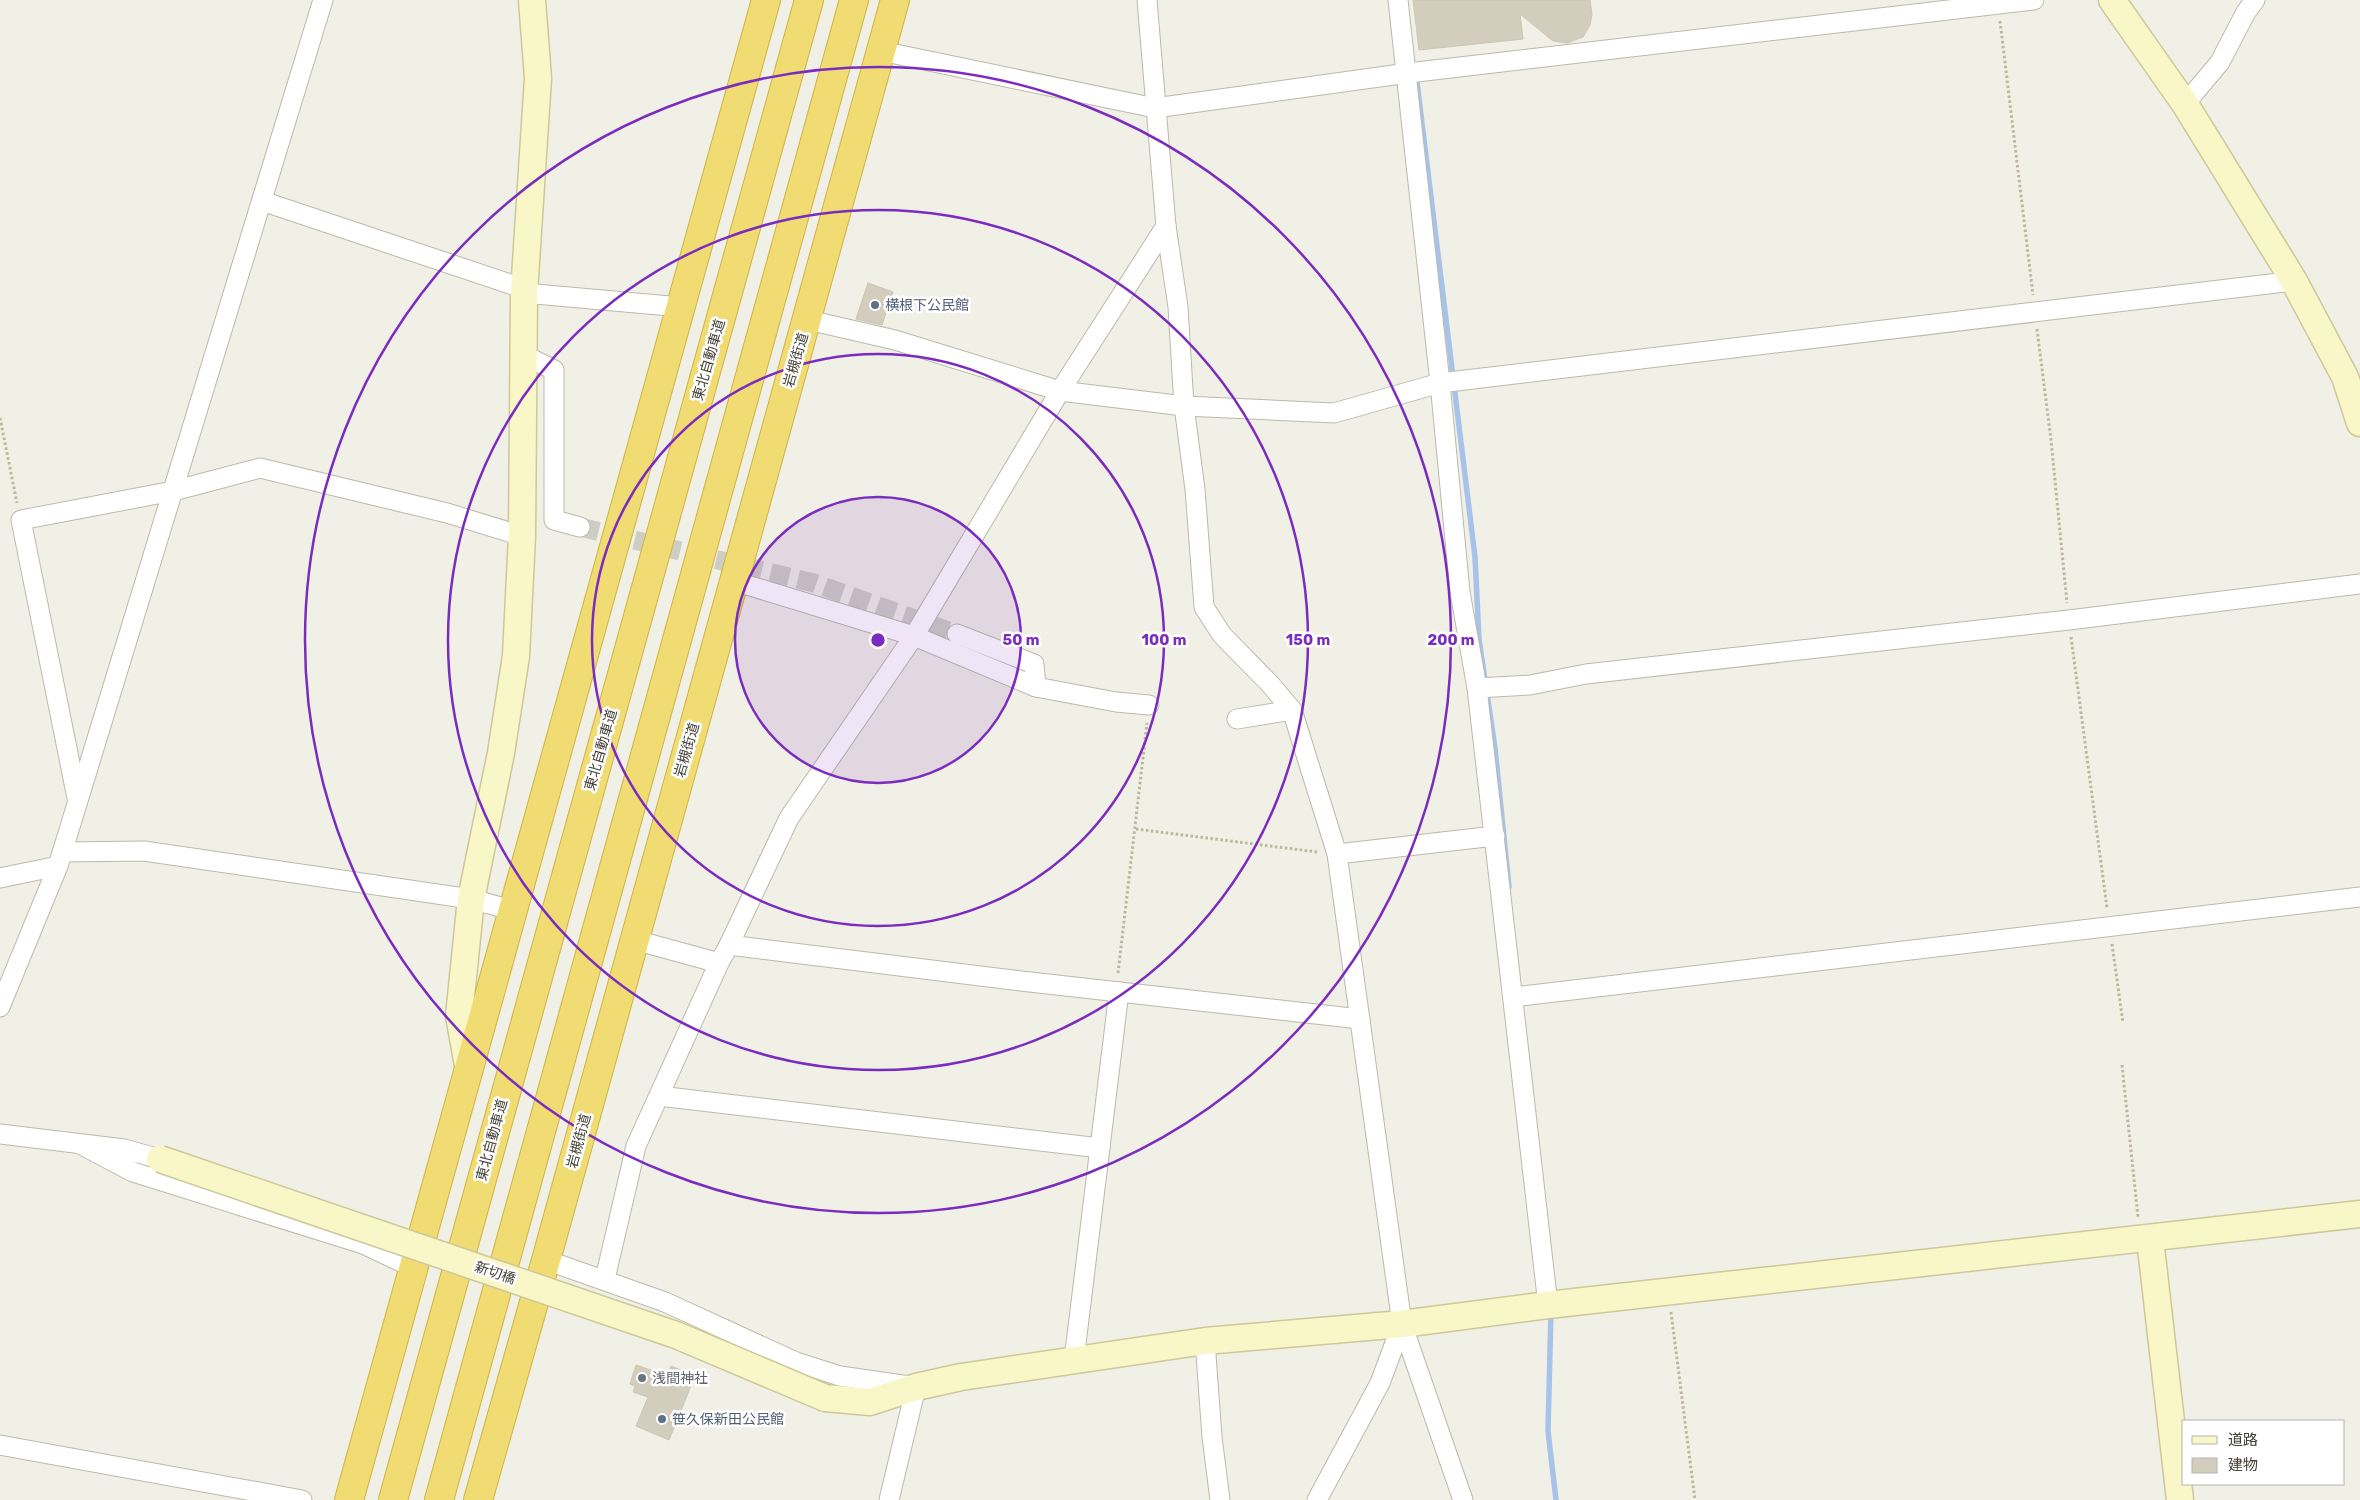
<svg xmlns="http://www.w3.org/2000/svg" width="2360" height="1500" font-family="Rubik,'Noto Sans JP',sans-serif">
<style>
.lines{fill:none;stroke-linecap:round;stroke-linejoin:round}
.stream{stroke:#a8c3e9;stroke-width:5.5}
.building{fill:#d2cdbd;stroke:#ccc6b1}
.street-tunnel{stroke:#cecdc3;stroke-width:19;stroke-dasharray:19 9;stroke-linecap:butt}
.street-casing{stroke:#bcb9aa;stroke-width:21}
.secondary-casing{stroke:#cdc89a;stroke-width:29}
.highway-casing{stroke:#ceb343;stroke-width:30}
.path{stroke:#bcb79c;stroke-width:3;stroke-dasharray:2.5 2.5;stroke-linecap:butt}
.street{stroke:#fff;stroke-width:19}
.secondary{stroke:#f9f6c8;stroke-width:26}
.highway{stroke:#f0dc73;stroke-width:28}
.secondary-bridge-casing{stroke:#cdc89a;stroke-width:29;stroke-linecap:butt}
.secondary-bridge{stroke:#f9f6c8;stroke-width:26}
.ring{fill:none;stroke:#7b2cbf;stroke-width:2.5}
.service-dot{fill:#5c6f8a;stroke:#fff;stroke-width:2}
.worship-dot{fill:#6b7280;stroke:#fff;stroke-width:2}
.labels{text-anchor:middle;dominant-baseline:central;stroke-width:5;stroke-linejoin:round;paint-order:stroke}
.service-label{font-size:14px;fill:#4e5e75;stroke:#fff;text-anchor:start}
.street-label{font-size:14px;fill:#444136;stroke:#fff}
.worship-label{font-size:14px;fill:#5b616d;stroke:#fff;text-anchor:start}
.centre{fill:#7b2cbf;stroke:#fff;stroke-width:2.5}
.ring-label{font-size:15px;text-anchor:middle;font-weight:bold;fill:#7b2cbf;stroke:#fff;stroke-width:5;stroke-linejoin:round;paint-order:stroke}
</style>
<rect width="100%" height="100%" fill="#f1f0e6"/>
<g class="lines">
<!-- stream -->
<g class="stream">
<polyline points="1416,74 1475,557 1479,639 1495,748 1509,887"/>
<polyline points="1551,1311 1548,1431 1556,1500"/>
</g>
</g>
<!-- building -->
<g class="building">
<polygon points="1413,0 1590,0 1592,15 1590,25 1583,37 1567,43 1553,41 1520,14 1523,39 1419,50"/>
<polygon points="868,283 893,292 882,325 856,319"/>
<polygon points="636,1365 668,1376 671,1366 695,1376 669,1440 636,1426 648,1397 633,1392 635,1386 630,1384"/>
</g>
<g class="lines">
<!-- street-tunnel -->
<polyline class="street-tunnel" points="580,527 814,583 957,634"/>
<defs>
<g id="street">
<polyline points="1147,0 1166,226 1178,307 1184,406 1195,489 1204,607 1222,635 1270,684 1292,710 1337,854 1402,1324 1463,1500"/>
<polyline points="1398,0 1440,383 1460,592 1477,688 1548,1305"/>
<polyline points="881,51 1155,108 1408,73 2034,0"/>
<polyline points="2185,104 2220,62 2246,12 2255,0"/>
<polyline points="262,201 516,286 524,293 681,307"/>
<polyline points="808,320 895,340 1060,391 1184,406 1334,413 1440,383 2294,281"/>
<polyline points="524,355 554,370 554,520 580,527"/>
<polyline points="734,581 914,636 1036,687 1116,702 1149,705"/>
<polyline points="957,634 1034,664 1036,687"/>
<polyline points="1477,688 1530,685 1586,674 2069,620 2360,584"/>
<polyline points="1237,719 1292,710"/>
<polyline points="77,798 21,520 173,491 260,468 447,513 522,536"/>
<polyline points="62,852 144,851 471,899 512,910"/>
<polyline points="1337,854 1495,836"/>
<polyline points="0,878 58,866"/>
<polyline points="635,940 719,963"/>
<polyline points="729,945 1021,981 1360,1019"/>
<polyline points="1513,997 2360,897"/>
<polyline points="0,1007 58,866 323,0"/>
<polyline points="659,1096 1100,1148"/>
<polyline points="0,1134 124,1149 160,1159"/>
<polyline points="80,1144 133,1172 363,1244 414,1268"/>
<polyline points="546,1260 665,1302 796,1362 840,1376 916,1387 889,1500"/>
<polyline points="605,1279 636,1146 719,963 729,945 789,818 914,636 1060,391 1166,226"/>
<polyline points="1205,1341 1212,1437 1220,1500"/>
<polyline points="1074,1360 1119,992"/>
<polyline points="0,1445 302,1500"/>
<polyline points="1317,1500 1380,1383 1402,1324"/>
</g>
<g id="secondary">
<polyline points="2112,0 2185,104 2294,281 2345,377 2360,423"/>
<polyline points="469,1071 459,1016 471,899 501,753 516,656 522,536 524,293 538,78 532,0"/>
<polyline points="2150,1239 2180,1500"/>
<polyline points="825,1398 870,1402 916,1387 961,1377 1205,1341 1402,1324 1548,1305 2360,1214"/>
</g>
<g id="highway">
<polyline points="349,1500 766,0"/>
<polyline points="393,1500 809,0"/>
<polyline points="439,1500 854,0"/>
<polyline points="478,1500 546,1260 895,0"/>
</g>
</defs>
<!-- street casing -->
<use href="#street" class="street-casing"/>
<!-- secondary casing -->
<use href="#secondary" class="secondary-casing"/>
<!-- highway casing -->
<use href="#highway" class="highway-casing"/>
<!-- path -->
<g class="path">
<polyline points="2000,21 2033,295"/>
<polyline points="2037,329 2051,440 2067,603"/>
<polyline points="0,418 17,503"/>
<polyline points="2071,637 2107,908"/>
<polyline points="1136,829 1317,852"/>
<polyline points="2112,944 2123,1023"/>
<polyline points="1118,973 1147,723"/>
<polyline points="2122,1065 2138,1217"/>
<polyline points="1671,1312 1695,1500"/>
</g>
<!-- street -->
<use href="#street" class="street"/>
<!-- secondary -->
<use href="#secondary" class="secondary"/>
<!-- highway -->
<use href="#highway" class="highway"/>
<defs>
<polyline id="secondary-bridge" points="160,1159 676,1335 825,1398"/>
</defs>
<!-- secondary-bridge casing -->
<use href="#secondary-bridge" class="secondary-bridge-casing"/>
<!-- secondary-bridge -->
<use href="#secondary-bridge" class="secondary-bridge"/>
</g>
<!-- distance rings -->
<circle cx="878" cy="640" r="143" fill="#7b2cbf" fill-opacity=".12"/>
<g class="ring">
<circle cx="878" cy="640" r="143"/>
<circle cx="878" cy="640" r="286"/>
<circle cx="878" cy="640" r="430"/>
<circle cx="878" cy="640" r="573"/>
</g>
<!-- markers -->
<g class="service-dot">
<circle cx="875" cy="305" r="5"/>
<circle cx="662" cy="1419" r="5"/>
</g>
<circle class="worship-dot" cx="642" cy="1378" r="5"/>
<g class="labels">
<!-- service labels -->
<g class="service-label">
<text x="885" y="305">横根下公民館</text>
<text x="672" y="1419">笹久保新田公民館</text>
</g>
<!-- street labels -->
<g class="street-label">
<text transform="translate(709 360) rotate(-74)">東北自動車道</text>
<text transform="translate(796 360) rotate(-74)">岩槻街道</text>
<text transform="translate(601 750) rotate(-74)">東北自動車道</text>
<text transform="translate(687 750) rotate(-74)">岩槻街道</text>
<text transform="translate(492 1140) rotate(-75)">東北自動車道</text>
<text transform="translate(579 1141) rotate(-75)">岩槻街道</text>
<text transform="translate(495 1273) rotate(19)">新切橋</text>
</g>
<!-- worship labels -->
<g class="worship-label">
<text x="652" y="1378">浅間神社</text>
</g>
</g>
<circle cx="878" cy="640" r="8" class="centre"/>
<g class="ring-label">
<text x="1021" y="645">50 m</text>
<text x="1164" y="645">100 m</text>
<text x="1308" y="645">150 m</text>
<text x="1451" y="645">200 m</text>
</g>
<!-- legend -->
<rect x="2182" y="1420" width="162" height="65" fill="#ffffff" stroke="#b4b3af"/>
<rect x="2192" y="1436" width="25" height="8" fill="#f9f6c8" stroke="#b4b3af"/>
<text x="2228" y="1445" font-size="15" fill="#444136">道路</text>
<rect x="2192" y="1458" width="25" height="15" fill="#d2cdbd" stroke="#b4b3af"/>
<text x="2228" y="1470" font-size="15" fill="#444136">建物</text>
</svg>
